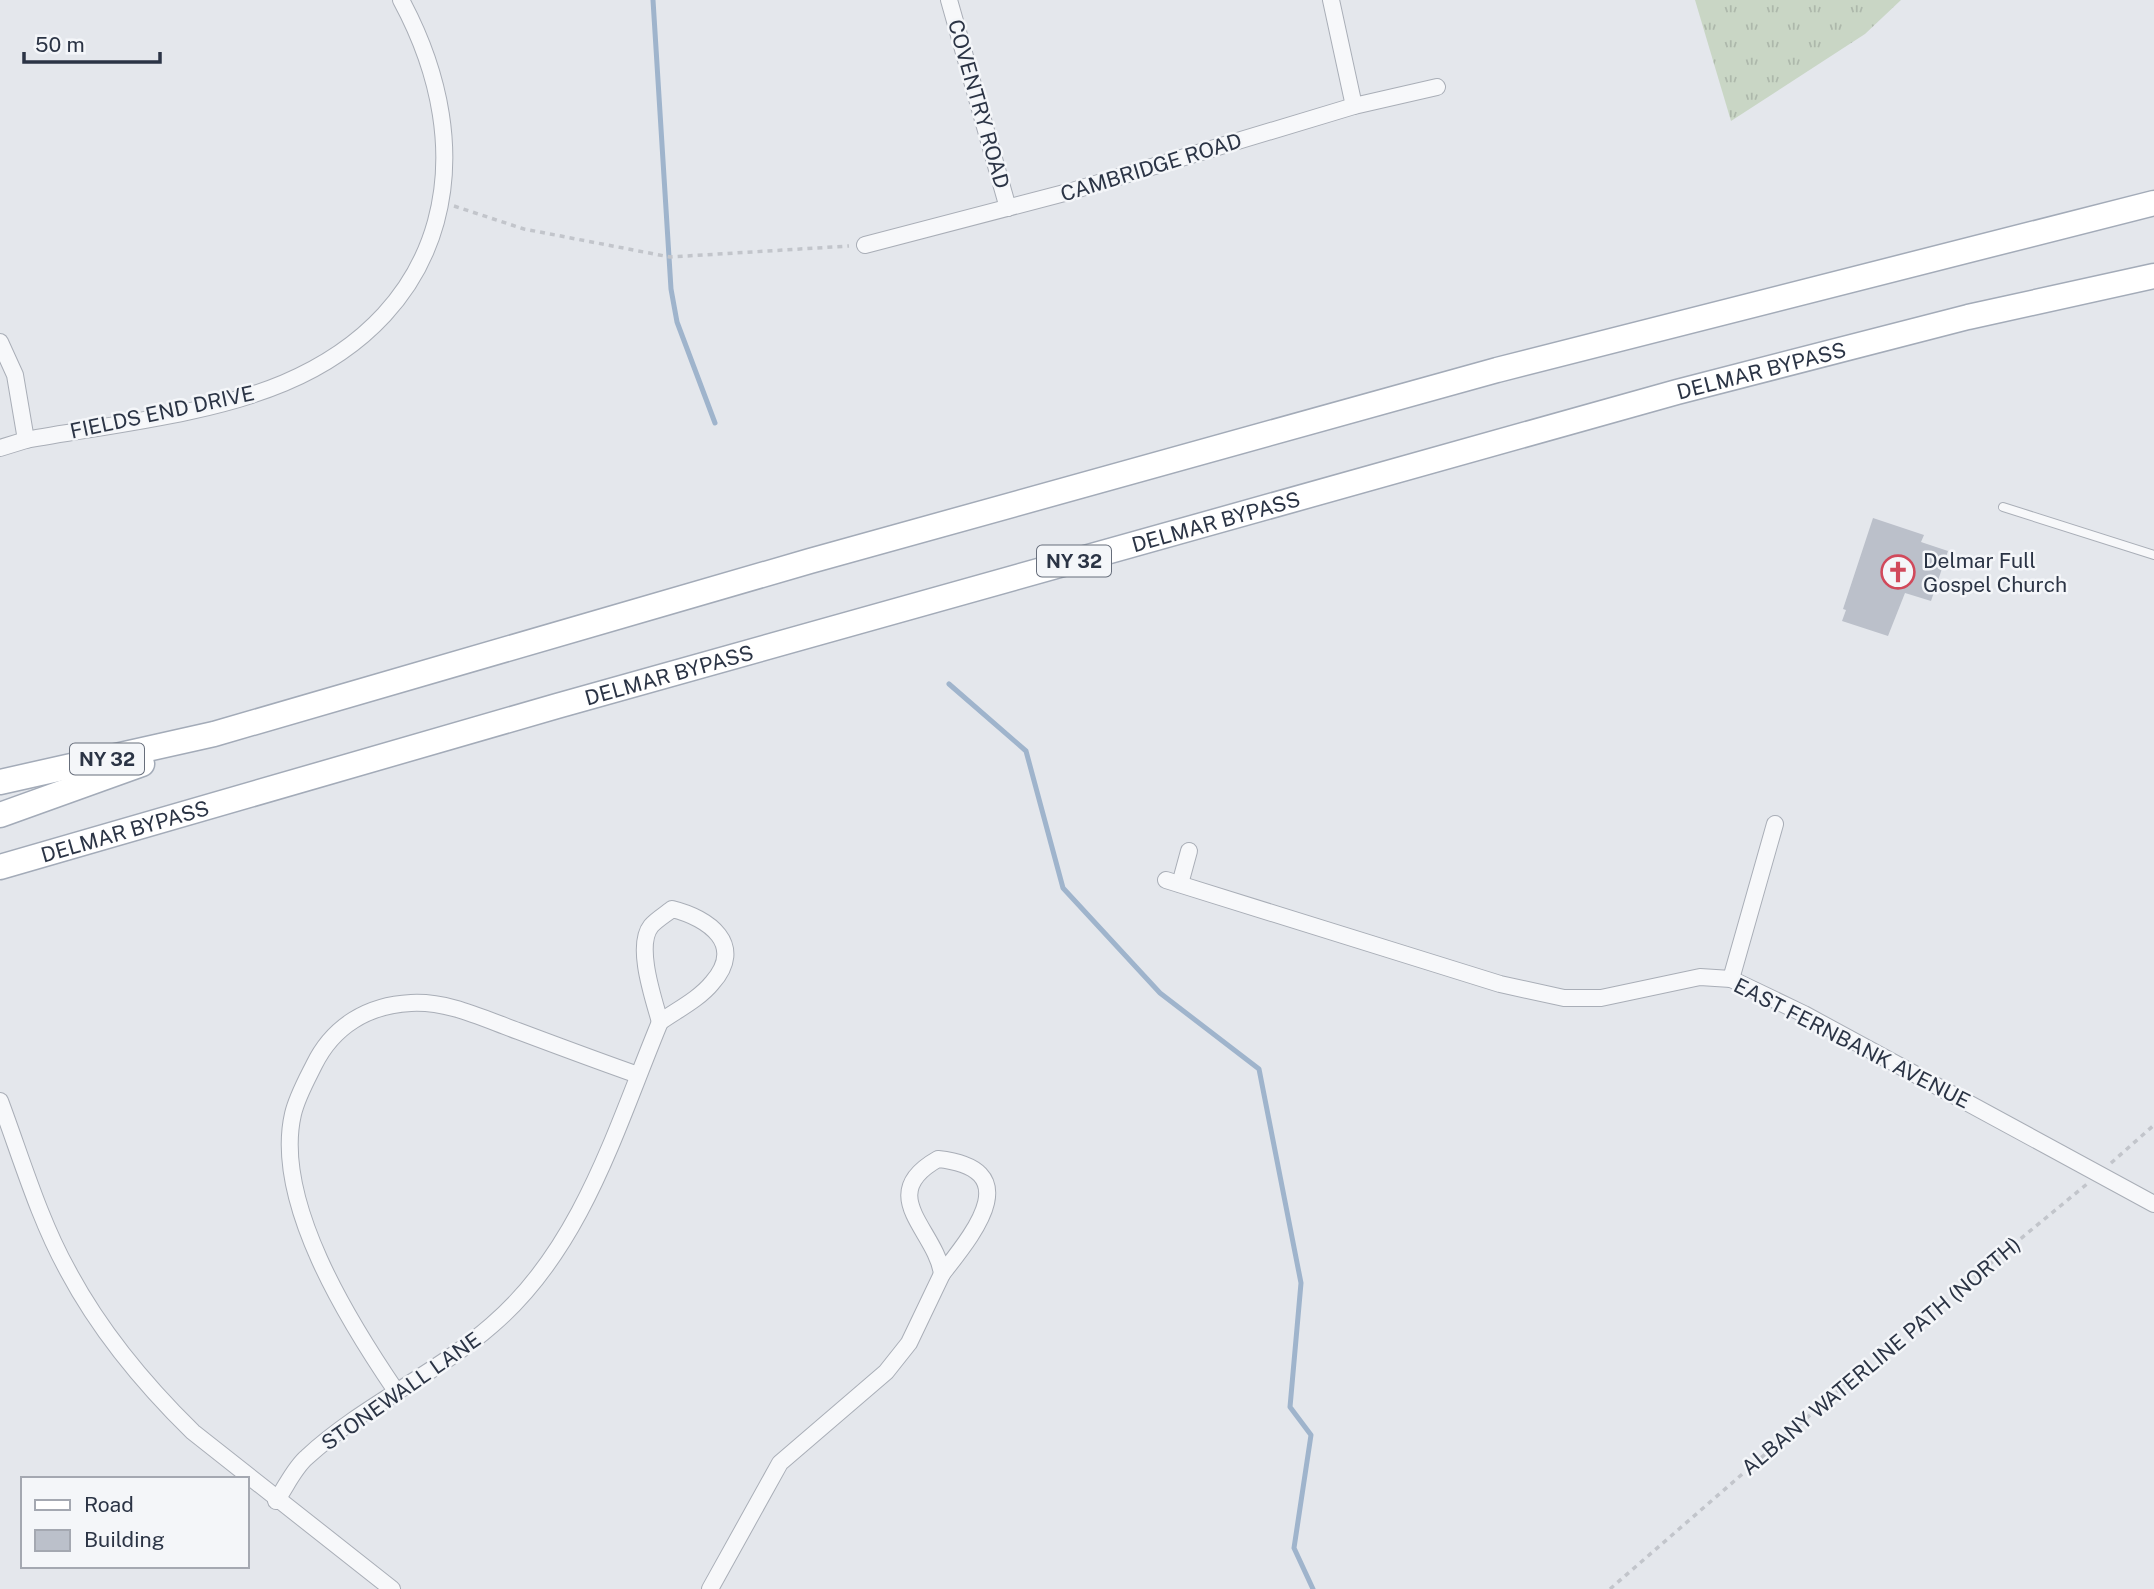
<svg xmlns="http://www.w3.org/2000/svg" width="2154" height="1589" font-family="'Public Sans',sans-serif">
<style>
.grass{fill:url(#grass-tufts)}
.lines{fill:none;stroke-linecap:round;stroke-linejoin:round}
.stream{stroke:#9fb4cc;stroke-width:5}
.building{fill:#bbc0ca}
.lane-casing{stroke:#a9aeb7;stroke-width:10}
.street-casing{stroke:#a9aeb7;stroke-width:18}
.primary-casing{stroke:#a3abb8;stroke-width:27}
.path{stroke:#c2c5cb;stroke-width:3.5;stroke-dasharray:5 5;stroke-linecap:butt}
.lane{stroke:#f7f8fa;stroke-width:8}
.street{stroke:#f7f8fa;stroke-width:16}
.primary{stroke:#fff;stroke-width:24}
.labels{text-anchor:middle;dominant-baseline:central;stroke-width:5;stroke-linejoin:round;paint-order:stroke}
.shield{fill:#f4f6f9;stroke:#676e7b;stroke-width:2}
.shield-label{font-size:19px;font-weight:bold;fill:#2b3445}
.street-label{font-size:21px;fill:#2b3445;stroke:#f4f6f9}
.poi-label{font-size:21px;fill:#2b3445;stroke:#f4f6f9;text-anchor:start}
</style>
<defs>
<pattern id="grass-tufts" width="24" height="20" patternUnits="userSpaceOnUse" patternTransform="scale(1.75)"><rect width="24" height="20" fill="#c9d6c5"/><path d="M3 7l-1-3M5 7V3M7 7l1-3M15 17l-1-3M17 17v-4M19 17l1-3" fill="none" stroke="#adb8ab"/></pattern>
</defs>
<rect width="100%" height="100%" fill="#e4e7ec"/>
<!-- grass -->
<polygon class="grass" points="1695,0 1901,0 1865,34 1731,121"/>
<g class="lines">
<!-- stream -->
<g class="stream">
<polyline points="653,0 671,289 677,322 715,423"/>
<polyline points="949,684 1026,751 1063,888 1160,993 1259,1069 1301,1283 1290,1407 1311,1435 1294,1548 1313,1589"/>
</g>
</g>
<!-- building -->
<polygon class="building" points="1873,518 1924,535 1921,542 1948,551 1931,601 1905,593 1888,636 1842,621 1846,610 1843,609"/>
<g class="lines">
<defs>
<polyline id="lane" points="2003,507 2154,555"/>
<g id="street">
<polyline points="949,0 1008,208"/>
<polyline points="1331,0 1354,106"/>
<polyline points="865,245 1072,191 1354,106 1437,87"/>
<polyline points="0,342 15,375 26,440"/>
<path d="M 0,448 L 26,440 C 107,425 208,415 284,383 C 451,312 483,152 401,0"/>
<polyline points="1166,880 1500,984 1564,998 1601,998 1700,977 1731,979 1804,1014 2154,1204"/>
<polyline points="1180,884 1189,851"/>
<path d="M 672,909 C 709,918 746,945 712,983 C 699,999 677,1010 660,1022 C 654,1000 635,946 651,926 C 656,920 666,914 672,909 Z"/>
<polyline points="1731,979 1775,824"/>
<path d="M 0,1101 C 21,1157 39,1219 68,1271 C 100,1331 144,1384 193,1432 L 392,1589"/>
<path d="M 938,1159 C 1028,1169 973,1234 942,1274 C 936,1230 874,1195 938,1159 Z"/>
<path d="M 396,1391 C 349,1322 273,1201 293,1114 C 297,1097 306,1081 314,1065 C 333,1026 368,1005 411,1003 C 449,1001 484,1019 518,1031 C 558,1046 598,1061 638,1075"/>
<path d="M 276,1501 C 286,1487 294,1468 307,1457 C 363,1405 435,1375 492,1325 C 582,1248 616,1128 660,1022"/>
<polyline points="710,1589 780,1463 886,1372 909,1343 942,1274"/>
</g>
<g id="primary">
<polyline points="0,782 214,734 810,561 1497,370 2154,203"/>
<polyline points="0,815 142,764"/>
<path id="s1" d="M 0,867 L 557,706 L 1677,392 L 1968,317 L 2154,276"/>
</g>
</defs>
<!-- lane casing -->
<use href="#lane" class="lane-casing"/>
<!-- street casing -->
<use href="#street" class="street-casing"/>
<!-- primary casing -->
<use href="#primary" class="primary-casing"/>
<!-- path -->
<g class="path">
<polyline points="454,206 524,229 670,257 849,246"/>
<polyline points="2111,1163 2154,1125"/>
<polyline points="1610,1589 1877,1357 2087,1184"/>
</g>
<!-- lane -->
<use href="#lane" class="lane"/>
<!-- street -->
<use href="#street" class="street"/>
<!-- primary -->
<use href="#primary" class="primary"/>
</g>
<!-- icons -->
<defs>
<symbol id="church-ring" viewBox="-11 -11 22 22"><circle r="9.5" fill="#f4f6f9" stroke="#d1495b" stroke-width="1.5"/><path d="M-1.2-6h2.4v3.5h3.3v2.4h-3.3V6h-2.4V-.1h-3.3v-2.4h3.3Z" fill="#d1495b"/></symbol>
</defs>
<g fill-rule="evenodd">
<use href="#church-ring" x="1879" y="553" width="38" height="38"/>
</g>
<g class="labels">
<!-- shield labels -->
<g class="shield">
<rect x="1037" y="545.5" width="74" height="31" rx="5"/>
<rect x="70" y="743.5" width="74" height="31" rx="5"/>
</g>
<g class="shield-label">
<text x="1074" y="561">NY 32</text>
<text x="107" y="759">NY 32</text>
</g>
<!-- street labels -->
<g class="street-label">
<text transform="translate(979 104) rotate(74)">COVENTRY ROAD</text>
<text transform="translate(1151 167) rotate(-17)">CAMBRIDGE ROAD</text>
<text stroke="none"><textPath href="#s1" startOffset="1830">DELMAR BYPASS</textPath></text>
<text transform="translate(162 412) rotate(-12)">FIELDS END DRIVE</text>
<text stroke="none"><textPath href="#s1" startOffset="1264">DELMAR BYPASS</textPath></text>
<text stroke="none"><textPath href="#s1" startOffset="696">DELMAR BYPASS</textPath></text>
<text stroke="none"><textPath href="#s1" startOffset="130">DELMAR BYPASS</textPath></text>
<text transform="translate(1852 1043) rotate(27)">EAST FERNBANK AVENUE</text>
<text transform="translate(1881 1356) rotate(-40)">ALBANY WATERLINE PATH (NORTH)</text>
<text transform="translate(401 1391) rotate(-35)">STONEWALL LANE</text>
</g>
<!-- poi labels -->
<g class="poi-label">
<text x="1923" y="560">Delmar Full<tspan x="1923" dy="24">Gospel Church</tspan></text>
</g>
</g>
<!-- legend -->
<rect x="21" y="1477" width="228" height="91" fill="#f4f6f9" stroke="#a4a8b1" stroke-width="2"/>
<rect x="35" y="1500" width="35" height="10" fill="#ffffff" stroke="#a4a8b1" stroke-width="2"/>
<text x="84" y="1512" font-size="21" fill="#2b3445">Road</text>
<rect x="35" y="1530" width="35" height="21" fill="#bbc0ca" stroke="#a4a8b1" stroke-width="2"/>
<text x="84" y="1547" font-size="21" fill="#2b3445">Building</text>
<!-- scale -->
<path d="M24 52v10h136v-10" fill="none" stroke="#2b3445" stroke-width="3.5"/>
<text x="35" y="52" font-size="21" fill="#2b3445" stroke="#f4f6f9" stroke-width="5" paint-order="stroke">50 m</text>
</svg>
